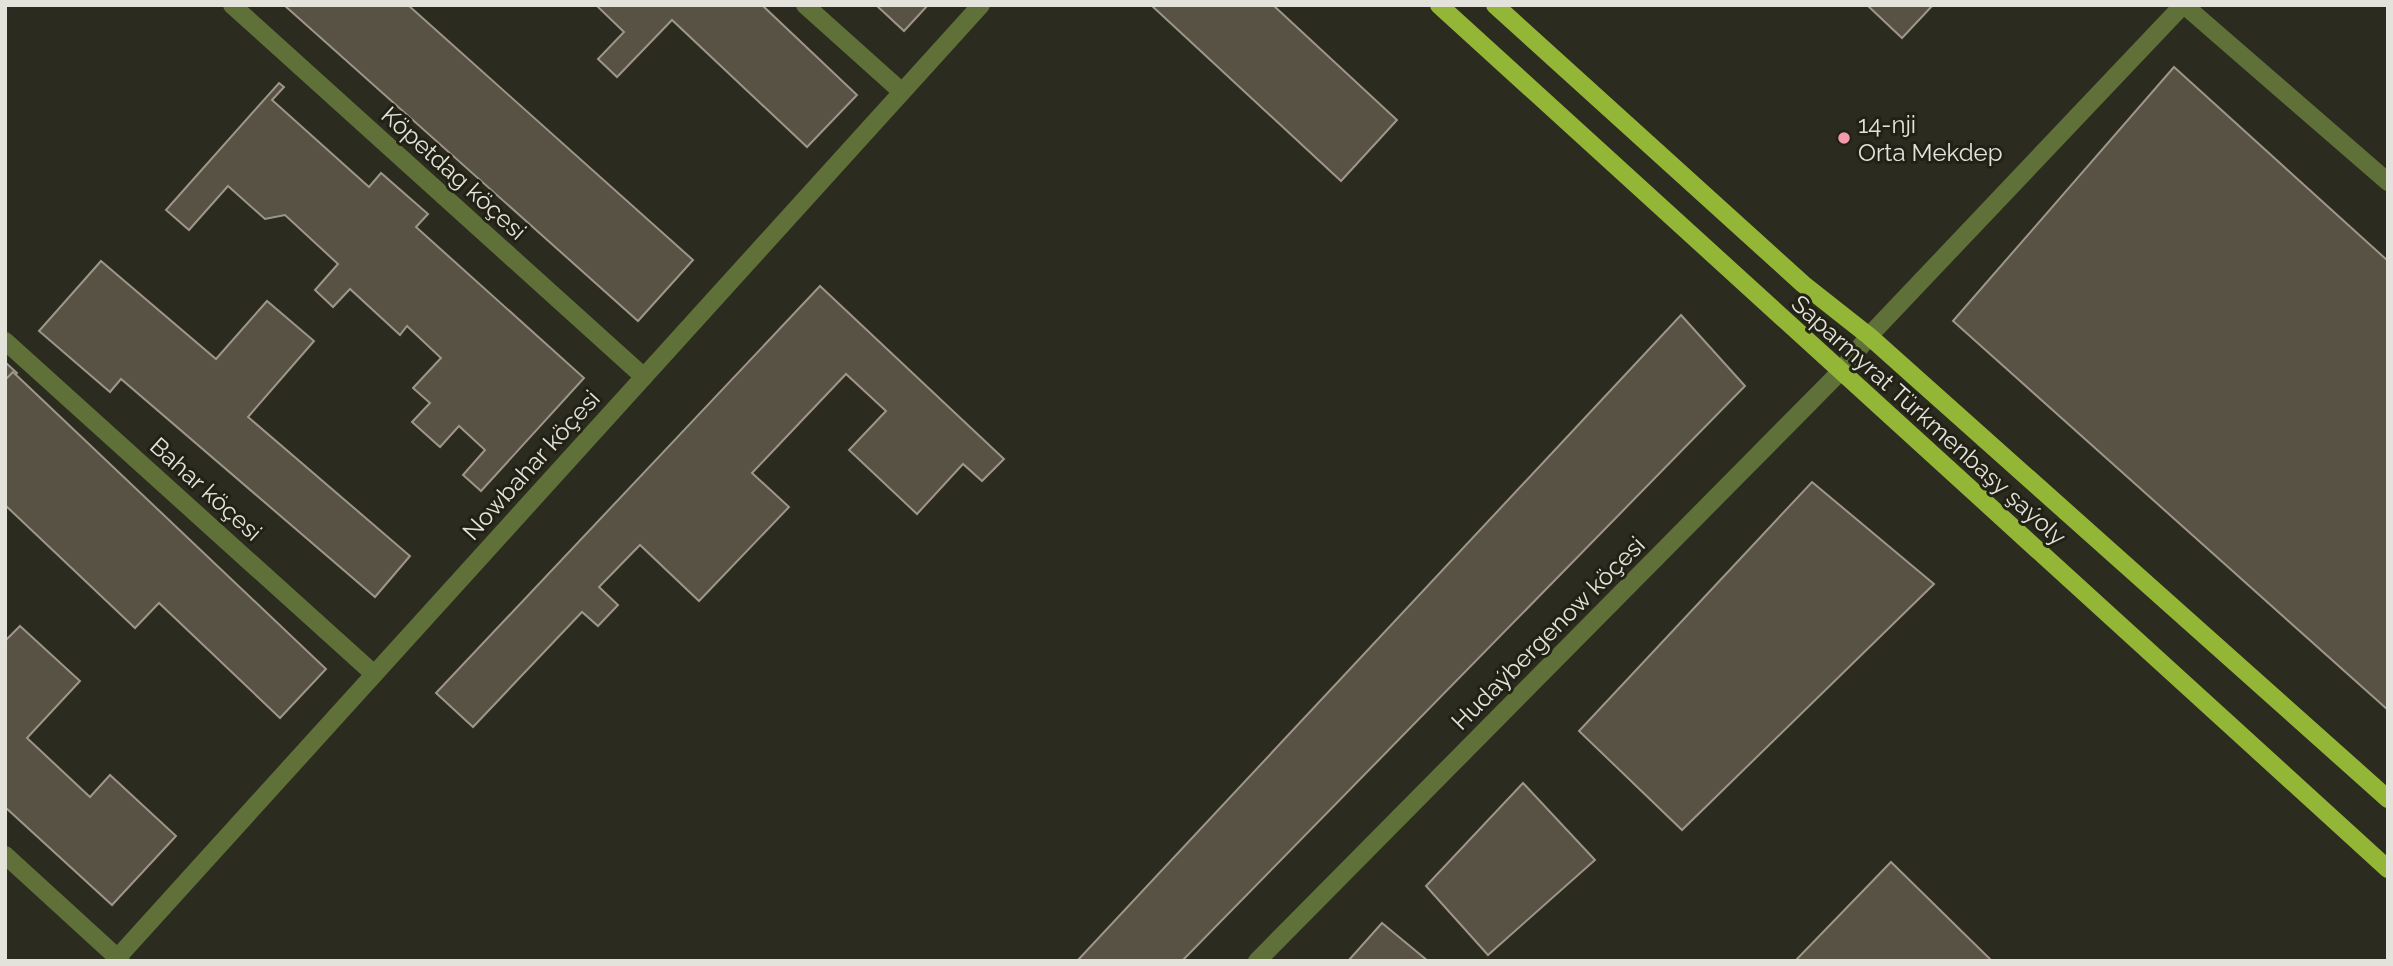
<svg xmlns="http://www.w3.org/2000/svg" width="2393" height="966" font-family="Raleway,sans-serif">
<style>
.building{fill:#585245;stroke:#9d9689;stroke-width:2}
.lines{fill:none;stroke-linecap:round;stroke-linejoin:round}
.minor{stroke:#5f7139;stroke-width:18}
.major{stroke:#94b637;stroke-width:18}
.poi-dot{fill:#f39aaa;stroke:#222115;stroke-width:2.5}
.labels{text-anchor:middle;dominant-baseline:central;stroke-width:6;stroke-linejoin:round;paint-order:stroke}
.poi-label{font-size:24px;fill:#e4e3db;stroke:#222115;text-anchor:start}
.street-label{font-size:24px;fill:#e4e3db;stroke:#222115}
</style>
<rect width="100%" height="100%" fill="#2c2b1f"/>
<!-- building -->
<g class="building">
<polygon points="284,5 408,5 693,260 638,321"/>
<polygon points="596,5 762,5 857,95 807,147 672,20 617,77 598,59 624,32"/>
<polygon points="876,5 928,5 904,31"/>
<polygon points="1151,5 1273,5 1397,120 1341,181"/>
<polygon points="1867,5 1933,5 1902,38"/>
<polygon points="2174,67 2388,261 2388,710 1953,321"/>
<polygon points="279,83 284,87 272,100 369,187 381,173 428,214 416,227 584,378 481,491 463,475 485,450 459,426 440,447 412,422 430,403 413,388 441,358 407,326 400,335 350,289 333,307 315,290 338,264 285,215 265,219 228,186 189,230 166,210"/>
<polygon points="101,261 216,359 267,301 314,341 248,417 410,556 375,597 121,379 110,392 39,331"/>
<polygon points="820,286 1004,459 982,481 963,464 917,514 849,450 886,411 846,374 752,473 789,507 699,601 640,545 599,587 618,605 598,626 582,612 473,727 436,693"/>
<polygon points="1681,315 1745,386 1182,961 1077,961"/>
<polygon points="5,362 17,373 5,387"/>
<polygon points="13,372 326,669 280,718 159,603 135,628 5,505 5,380"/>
<polygon points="1812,482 1934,584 1682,830 1579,731"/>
<polygon points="20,626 80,681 27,738 90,797 110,775 176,836 112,905 5,807 5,641"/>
<polygon points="1523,783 1595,860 1488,955 1426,886"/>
<polygon points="1891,862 1992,961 1795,961"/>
<polygon points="1382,923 1428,961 1348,961"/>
</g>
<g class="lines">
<!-- minor -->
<g class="minor">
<polyline points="232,5 644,377"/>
<polyline points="805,5 902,92"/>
<polyline points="2184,5 2388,182"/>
<polyline points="5,341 374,674"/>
<polyline points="5,855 121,961"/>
<polyline points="118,957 981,5"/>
<polyline points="1257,961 1840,372 1869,336 2183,5"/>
</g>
<!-- major -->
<g class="major">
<polyline points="1439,5 2388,869"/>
<polyline points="1495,5 1803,284 1869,336 2388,799"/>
</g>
</g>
<!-- markers -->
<circle class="poi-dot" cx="1844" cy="138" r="7"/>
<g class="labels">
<!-- poi labels -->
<g class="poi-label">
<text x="1858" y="124">14-nji<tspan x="1858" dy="28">Orta Mekdep</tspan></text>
</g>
<!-- street labels -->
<g class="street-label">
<text transform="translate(454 173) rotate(42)">Köpetdag köçesi</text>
<text transform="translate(1929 420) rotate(42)">Saparmyrat Türkmenbaşy şaýoly</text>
<text transform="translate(531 465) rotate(-48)">Nowbahar köçesi</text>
<text transform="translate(206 489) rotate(42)">Bahar köçesi</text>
<text transform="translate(1548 633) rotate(-45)">Hudaýbergenow köçesi</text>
</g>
</g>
<!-- border -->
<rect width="2393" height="966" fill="none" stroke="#e4e3db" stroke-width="14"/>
</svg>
